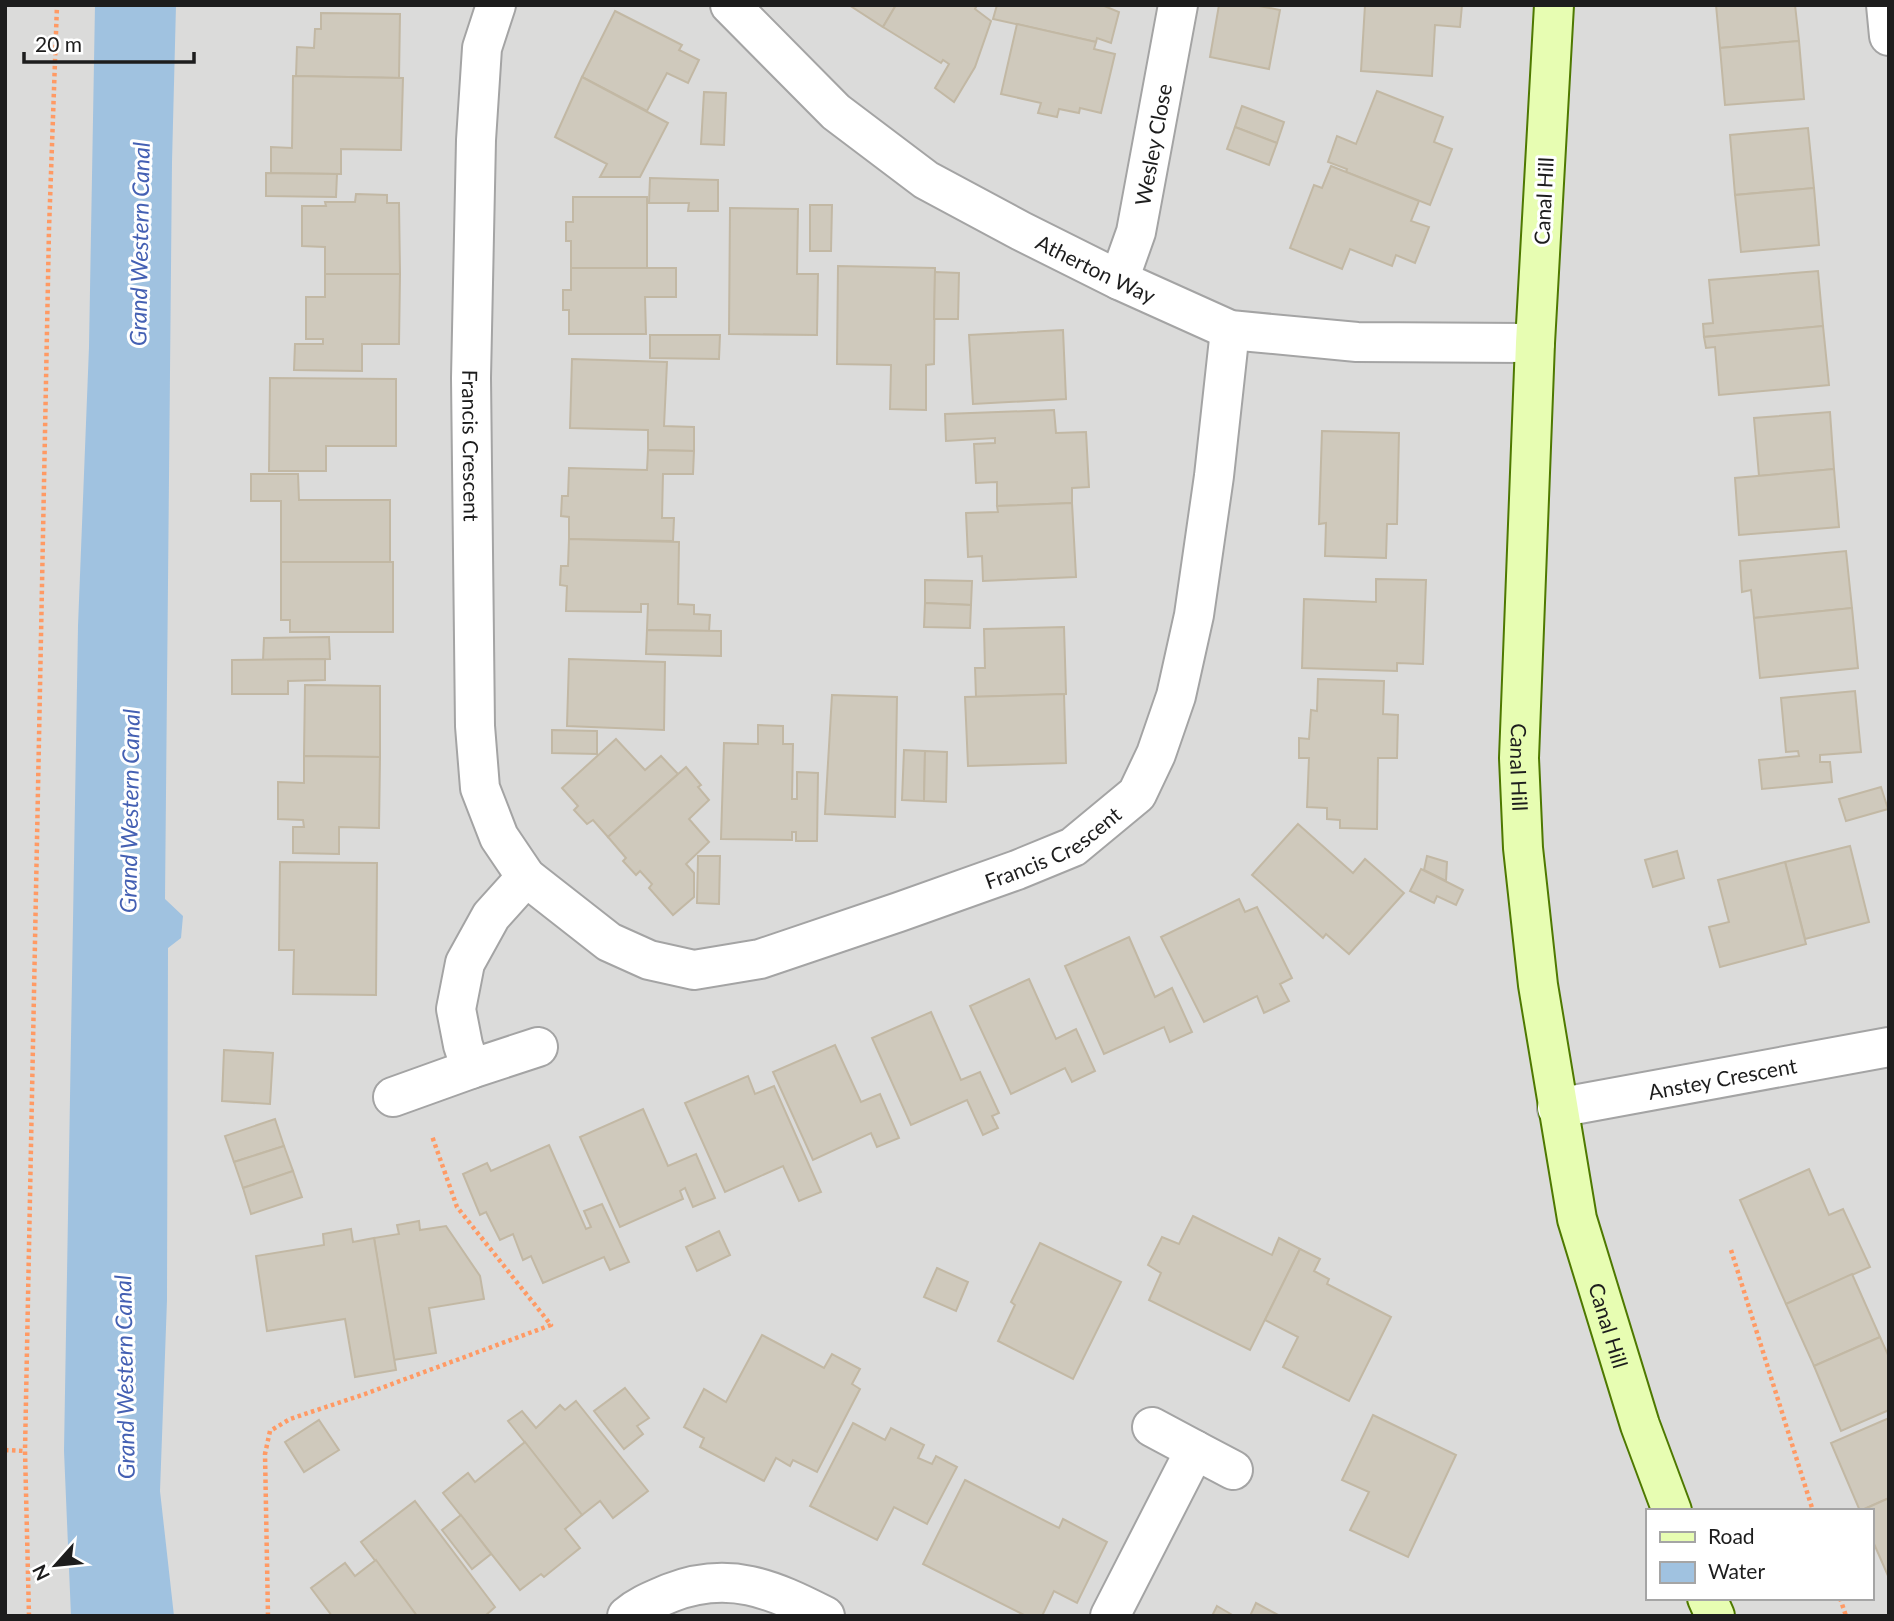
<svg xmlns="http://www.w3.org/2000/svg" width="1894" height="1621" font-family="Lato,sans-serif">
<style>
.residential{fill:#dbdbda;fill-rule:evenodd}
.water{fill:#a0c2e0}
.building{fill:#cfc9bc;stroke:#c2b8a4;stroke-width:2}
.lines{fill:none;stroke-linecap:round;stroke-linejoin:round}
.street-casing{stroke:#a4a4a4;stroke-width:42}
.secondary-casing{stroke:#4e7900;stroke-width:42}
.path{stroke:#ff9a64;stroke-width:4.5;stroke-dasharray:3.5 3.5;stroke-linecap:butt}
.street{stroke:#fff;stroke-width:38}
.secondary{stroke:#e7fdb2;stroke-width:38}
.labels{text-anchor:middle;dominant-baseline:central;stroke-width:6;stroke-linejoin:round;paint-order:stroke}
.street-label{font-size:21px;fill:#1d1d1d;stroke:#fff}
.water-label{font-size:23px;font-style:italic;fill:#4460b3;stroke:#fff}
</style>
<rect width="100%" height="100%" fill="#efeee2"/>
<!-- residential -->
<path class="residential" d="M 5,5 L 1889,5 L 1889,1616 L 5,1616 ZM 1647,1511 L 1871,1511 L 1871,1598 L 1647,1598 Z"/>
<!-- water -->
<polygon class="water" points="95,5 176,5 172,162 165,899 183,916 181,938 168,948 167,1300 160,1491 174,1616 71,1616 64,1451 78,626 89,347"/>
<!-- building -->
<g class="building">
<polygon points="849,5 896,5 883,27"/>
<polygon points="896,5 977,5 975,9 991,21 975,67 954,102 935,88 949,64 943,60 941,63 883,27"/>
<polygon points="997,5 1102,5 1119,12 1111,43 1097,38 1096,42 993,19"/>
<polygon points="1219,5 1254,5 1280,10 1269,69 1210,57"/>
<polygon points="1365,5 1462,5 1460,27 1435,25 1432,76 1361,71"/>
<polygon points="1716,5 1795,5 1799,41 1720,48"/>
<polygon points="615,11 682,45 679,50 699,60 688,83 667,73 647,111 582,77"/>
<polygon points="321,13 400,14 399,78 296,76 297,47 314,48 315,29 321,29"/>
<polygon points="1017,24 1096,42 1094,49 1115,54 1101,113 1080,108 1079,113 1059,109 1057,117 1038,113 1041,103 1001,94"/>
<polygon points="1799,41 1804,99 1725,105 1720,48"/>
<polygon points="293,76 403,78 401,150 341,149 341,174 271,173 271,147 292,148"/>
<polygon points="582,77 668,123 640,177 600,177 607,164 555,137"/>
<polygon points="1377,91 1443,117 1434,142 1452,149 1430,205 1346,172 1347,169 1328,162 1337,136 1356,144"/>
<polygon points="704,92 726,93 724,145 701,144"/>
<polygon points="1242,106 1284,122 1277,143 1235,127"/>
<polygon points="1235,127 1277,143 1269,165 1227,149"/>
<polygon points="1808,128 1814,188 1735,195 1730,135"/>
<polygon points="1331,166 1419,201 1411,221 1429,227 1415,263 1396,255 1392,266 1350,249 1342,269 1290,248 1314,185 1322,188"/>
<polygon points="266,173 337,174 336,197 266,196"/>
<polygon points="650,178 718,180 718,211 688,211 689,203 649,203"/>
<polygon points="1814,188 1819,245 1741,252 1735,195"/>
<polygon points="356,194 387,195 387,203 399,203 400,274 325,274 325,247 302,246 302,206 326,206 325,202 355,202"/>
<polygon points="573,197 647,197 647,268 571,268 571,241 566,241 566,222 573,222"/>
<polygon points="810,205 832,205 831,251 810,251"/>
<polygon points="730,208 798,209 797,274 818,274 817,335 729,334"/>
<polygon points="838,266 935,268 934,364 926,365 926,410 890,409 891,365 837,364"/>
<polygon points="571,268 676,268 676,297 645,297 646,334 569,334 569,310 563,310 563,290 571,290"/>
<polygon points="1818,271 1823,326 1704,337 1703,324 1713,323 1709,280"/>
<polygon points="935,272 959,273 958,319 934,319"/>
<polygon points="325,274 400,274 399,344 362,344 362,371 294,370 295,344 323,344 323,339 306,339 306,297 325,297"/>
<polygon points="1823,326 1829,385 1719,395 1715,347 1706,348 1704,337"/>
<polygon points="1063,330 1066,399 973,404 969,335"/>
<polygon points="650,335 720,335 719,359 650,358"/>
<polygon points="572,359 667,362 664,426 694,427 694,451 648,450 648,430 570,428"/>
<polygon points="270,378 396,379 396,446 326,446 326,471 269,471"/>
<polygon points="1054,410 1056,433 1086,432 1089,487 1072,488 1072,503 997,506 997,482 976,483 974,444 995,443 995,438 946,441 945,414"/>
<polygon points="1830,412 1834,469 1759,476 1754,418"/>
<polygon points="1322,431 1399,433 1397,524 1387,524 1386,558 1325,556 1326,523 1319,524"/>
<polygon points="648,450 694,451 693,474 663,474 662,518 674,518 673,541 569,539 569,517 561,516 562,496 568,496 569,468 647,470"/>
<polygon points="1834,469 1839,527 1739,535 1735,478"/>
<polygon points="251,474 298,474 299,500 390,500 390,562 281,562 281,501 251,501"/>
<polygon points="1072,503 1076,577 983,581 982,556 968,557 966,513 998,512 997,506"/>
<polygon points="569,539 679,542 678,604 694,605 694,614 710,615 709,631 647,630 648,604 641,604 641,612 566,611 567,586 560,585 561,566 568,566"/>
<polygon points="1846,551 1852,608 1754,618 1751,590 1742,592 1740,561"/>
<polygon points="281,562 393,562 393,632 290,632 290,620 281,620"/>
<polygon points="1376,579 1426,580 1423,664 1397,663 1397,671 1302,668 1304,599 1376,602"/>
<polygon points="925,580 972,581 971,605 925,603"/>
<polygon points="925,603 971,605 970,628 924,627"/>
<polygon points="1852,608 1858,668 1760,678 1754,618"/>
<polygon points="1064,627 1066,694 976,697 975,668 985,668 984,629"/>
<polygon points="647,630 721,631 721,656 646,654"/>
<polygon points="329,637 330,659 263,660 264,638"/>
<polygon points="325,659 325,680 288,681 288,694 232,694 232,660"/>
<polygon points="569,659 665,662 664,730 567,726"/>
<polygon points="1318,679 1384,681 1383,714 1398,715 1397,758 1378,758 1377,829 1340,828 1340,820 1327,819 1327,808 1307,807 1309,758 1299,758 1299,738 1309,739 1311,710 1317,711"/>
<polygon points="305,685 380,686 380,757 304,756"/>
<polygon points="1855,691 1861,752 1820,755 1820,762 1830,762 1832,782 1762,789 1759,760 1799,756 1798,751 1786,752 1781,698"/>
<polygon points="1064,694 1066,763 968,766 965,697"/>
<polygon points="832,695 897,697 895,817 825,814"/>
<polygon points="758,725 783,726 783,744 793,744 792,799 797,799 797,772 818,773 817,841 796,841 796,832 792,832 792,840 721,839 724,743 758,744"/>
<polygon points="552,730 597,731 597,754 552,753"/>
<polygon points="616,739 645,770 661,756 678,774 608,837 593,820 587,824 574,810 578,806 562,788"/>
<polygon points="904,750 925,751 924,801 902,800"/>
<polygon points="925,751 947,752 946,802 924,801"/>
<polygon points="304,756 380,757 379,828 339,827 339,854 293,853 293,827 304,827 303,820 278,819 278,782 304,783"/>
<polygon points="686,767 701,785 698,787 709,800 689,819 709,842 686,864 694,873 694,897 673,915 649,888 652,884 640,871 636,875 623,861 626,858 608,837"/>
<polygon points="1881,787 1888,809 1846,821 1839,799"/>
<polygon points="1298,824 1353,873 1365,859 1404,893 1349,954 1326,934 1323,938 1252,875"/>
<polygon points="1850,846 1869,922 1805,939 1785,862"/>
<polygon points="1677,851 1684,878 1653,887 1645,860"/>
<polygon points="698,856 720,856 719,904 697,903"/>
<polygon points="1427,856 1447,862 1446,881 1424,870"/>
<polygon points="280,862 377,863 376,995 293,994 294,950 279,950"/>
<polygon points="1785,862 1806,944 1720,967 1709,927 1729,922 1718,880"/>
<polygon points="1421,869 1463,890 1456,905 1437,896 1434,903 1410,891"/>
<polygon points="1239,899 1245,912 1257,907 1292,978 1280,984 1289,1001 1264,1013 1257,996 1204,1022 1161,937"/>
<polygon points="1129,937 1155,997 1172,988 1192,1032 1170,1042 1164,1027 1104,1054 1065,966"/>
<polygon points="1029,979 1056,1039 1076,1029 1095,1071 1072,1082 1065,1068 1011,1094 970,1006"/>
<polygon points="931,1012 961,1080 980,1072 999,1113 992,1116 998,1128 983,1135 967,1100 911,1125 872,1038"/>
<polygon points="835,1045 861,1102 880,1094 899,1138 877,1147 871,1133 813,1160 773,1072"/>
<polygon points="224,1050 273,1053 270,1104 222,1101"/>
<polygon points="748,1076 755,1094 774,1086 821,1192 799,1201 783,1166 725,1192 685,1103"/>
<polygon points="643,1109 668,1166 696,1154 715,1198 693,1207 685,1188 680,1191 683,1199 620,1227 580,1137"/>
<polygon points="275,1119 284,1146 234,1162 225,1136"/>
<polygon points="549,1145 586,1229 591,1227 584,1211 602,1204 629,1262 610,1270 604,1257 543,1283 531,1256 523,1260 513,1234 500,1240 486,1212 480,1215 463,1174 487,1163 491,1171"/>
<polygon points="284,1146 293,1171 243,1188 234,1162"/>
<polygon points="1809,1169 1829,1215 1843,1209 1870,1267 1786,1304 1740,1200"/>
<polygon points="293,1171 302,1197 251,1214 243,1188"/>
<polygon points="1193,1216 1272,1255 1279,1238 1300,1249 1250,1350 1149,1300 1161,1273 1148,1265 1162,1237 1179,1244"/>
<polygon points="419,1221 420,1230 446,1226 480,1276 484,1299 429,1308 436,1353 393,1360 374,1238 399,1234 397,1225"/>
<polygon points="351,1229 353,1242 374,1238 396,1370 355,1377 345,1319 267,1331 256,1256 324,1245 323,1234"/>
<polygon points="719,1231 730,1255 697,1271 686,1247"/>
<polygon points="1040,1243 1121,1282 1073,1379 998,1341 1015,1305 1011,1302"/>
<polygon points="1300,1249 1320,1259 1314,1271 1329,1279 1327,1284 1391,1317 1349,1401 1283,1367 1298,1337 1265,1320"/>
<polygon points="937,1268 968,1282 956,1311 924,1297"/>
<polygon points="1852,1274 1880,1337 1814,1366 1786,1304"/>
<polygon points="762,1335 824,1368 832,1354 860,1369 852,1384 860,1389 817,1472 793,1460 790,1466 776,1458 764,1481 700,1447 704,1438 684,1427 704,1389 726,1402"/>
<polygon points="1880,1337 1889,1357 1889,1410 1841,1431 1814,1366"/>
<polygon points="625,1388 649,1418 637,1426 643,1434 624,1449 594,1411"/>
<polygon points="576,1401 648,1491 613,1518 600,1501 582,1515 508,1421 522,1411 536,1428 560,1405 565,1410"/>
<polygon points="1373,1415 1456,1455 1408,1557 1350,1530 1369,1492 1342,1480"/>
<polygon points="1889,1418 1889,1498 1860,1511 1831,1443"/>
<polygon points="319,1420 339,1450 304,1472 285,1442"/>
<polygon points="853,1423 885,1440 891,1428 924,1445 918,1458 932,1464 936,1456 957,1467 927,1524 894,1507 877,1540 810,1506"/>
<polygon points="525,1442 582,1515 565,1529 580,1548 544,1577 541,1574 520,1590 443,1493 468,1473 475,1482"/>
<polygon points="965,1480 1059,1528 1063,1519 1107,1542 1077,1603 1054,1591 1042,1616 1026,1616 923,1564"/>
<polygon points="1889,1498 1889,1578 1871,1537 1871,1511 1860,1511"/>
<polygon points="415,1501 495,1607 485,1616 417,1616 361,1542"/>
<polygon points="461,1515 491,1554 472,1569 442,1530"/>
<polygon points="376,1560 417,1616 332,1616 311,1588 345,1563 355,1576"/>
<polygon points="1256,1603 1280,1616 1250,1616"/>
<polygon points="1217,1606 1234,1616 1212,1616"/>
</g>
<g class="lines">
<defs>
<g id="street">
<path id="s1" d="M 496,5 L 482,48 L 476,140 L 471,378 L 475,726 L 480,788 L 499,837 L 526,877 L 609,942 L 649,960 L 694,970 L 760,959 L 899,912 L 1017,870 L 1073,847 L 1137,794 L 1156,754 L 1176,696 L 1194,615 L 1214,476 L 1230,330"/>
<path id="s2" d="M 730,5 L 836,112 L 926,180 L 1021,231 L 1119,280 L 1230,330 L 1357,342 L 1535,343"/>
<polyline points="1886,5 1889,36"/>
<path id="s3" d="M 1119,280 L 1136,232 L 1178,5"/>
<polyline points="471,1069 538,1047"/>
<polyline points="393,1097 471,1069 463,1045 456,1009 465,963 491,916 526,877"/>
<path id="s4" d="M 1557,1108 L 1889,1047"/>
<polyline points="1195,1450 1233,1470"/>
<path d="M 627,1616 C 640,1605 654,1600 670,1593 C 729,1570 772,1589 825,1616"/>
<polyline points="1110,1616 1195,1450 1152,1427"/>
</g>
<g id="secondary">
<path id="s5" d="M 1554,5 L 1535,343 L 1519,758 L 1523,848 L 1538,985 L 1577,1219 L 1640,1425 L 1672,1511"/>
<polyline points="1707,1598 1715,1616"/>
</g>
</defs>
<!-- street casing -->
<use href="#street" class="street-casing"/>
<!-- secondary casing -->
<use href="#secondary" class="secondary-casing"/>
<!-- path -->
<g class="path">
<polyline points="1731,1250 1813,1511"/>
<polyline points="5,1450 25,1451"/>
<polyline points="1840,1598 1846,1616"/>
<polyline points="29,1616 25,1451 49,229 57,5"/>
<polyline points="268,1616 265,1454 270,1431 290,1419 365,1394 551,1325 457,1207 432,1136"/>
</g>
<!-- street -->
<use href="#street" class="street"/>
<!-- secondary -->
<use href="#secondary" class="secondary"/>
</g>
<g class="labels">
<!-- street labels -->
<g class="street-label">
<text stroke="none"><textPath href="#s3" startOffset="140">Wesley Close</textPath></text>
<text transform="translate(1543 201) rotate(-87)">Canal Hill</text>
<text stroke="none"><textPath href="#s2" startOffset="455">Atherton Way</textPath></text>
<text stroke="none"><textPath href="#s1" startOffset="443">Francis Crescent</textPath></text>
<text stroke="none"><textPath href="#s5" startOffset="763">Canal Hill</textPath></text>
<text stroke="none"><textPath href="#s1" startOffset="1463">Francis Crescent</textPath></text>
<text stroke="none"><textPath href="#s4" startOffset="168">Anstey Crescent</textPath></text>
<text stroke="none"><textPath href="#s5" startOffset="1330">Canal Hill</textPath></text>
</g>
<!-- water labels -->
<g class="water-label">
<text transform="translate(139 244) rotate(-89)">Grand Western Canal</text>
<text transform="translate(129 811) rotate(-89)">Grand Western Canal</text>
<text transform="translate(124 1377) rotate(-91)">Grand Western Canal</text>
</g>
</g>
<!-- border -->
<rect width="1894" height="1621" fill="none" stroke="#1d1d1d" stroke-width="14"/>
<!-- legend -->
<rect x="1646" y="1509" width="228" height="91" fill="#ffffff" stroke="#a5a5a5" stroke-width="2"/>
<rect x="1660" y="1532" width="35" height="10" fill="#e7fdb2" stroke="#a5a5a5" stroke-width="2"/>
<text x="1708" y="1544" font-size="21" fill="#1d1d1d">Road</text>
<rect x="1660" y="1562" width="35" height="21" fill="#a0c2e0" stroke="#a5a5a5" stroke-width="2"/>
<text x="1708" y="1579" font-size="21" fill="#1d1d1d">Water</text>
<!-- north arrow -->
<g transform="translate(56 1565) rotate(243)" stroke="#ffffff" stroke-width="5" paint-order="stroke">
<path d="M0-5L12 26L0 18L-12 26Z" fill="#1d1d1d"/>
<text y="-10" font-size="19" font-weight="bold" text-anchor="middle" fill="#1d1d1d">N</text>
</g>
<!-- scale -->
<path d="M24 52v10h170v-10" fill="none" stroke="#1d1d1d" stroke-width="3.5"/>
<text x="35" y="52" font-size="21" fill="#1d1d1d" stroke="#ffffff" stroke-width="5" paint-order="stroke">20 m</text>
</svg>
